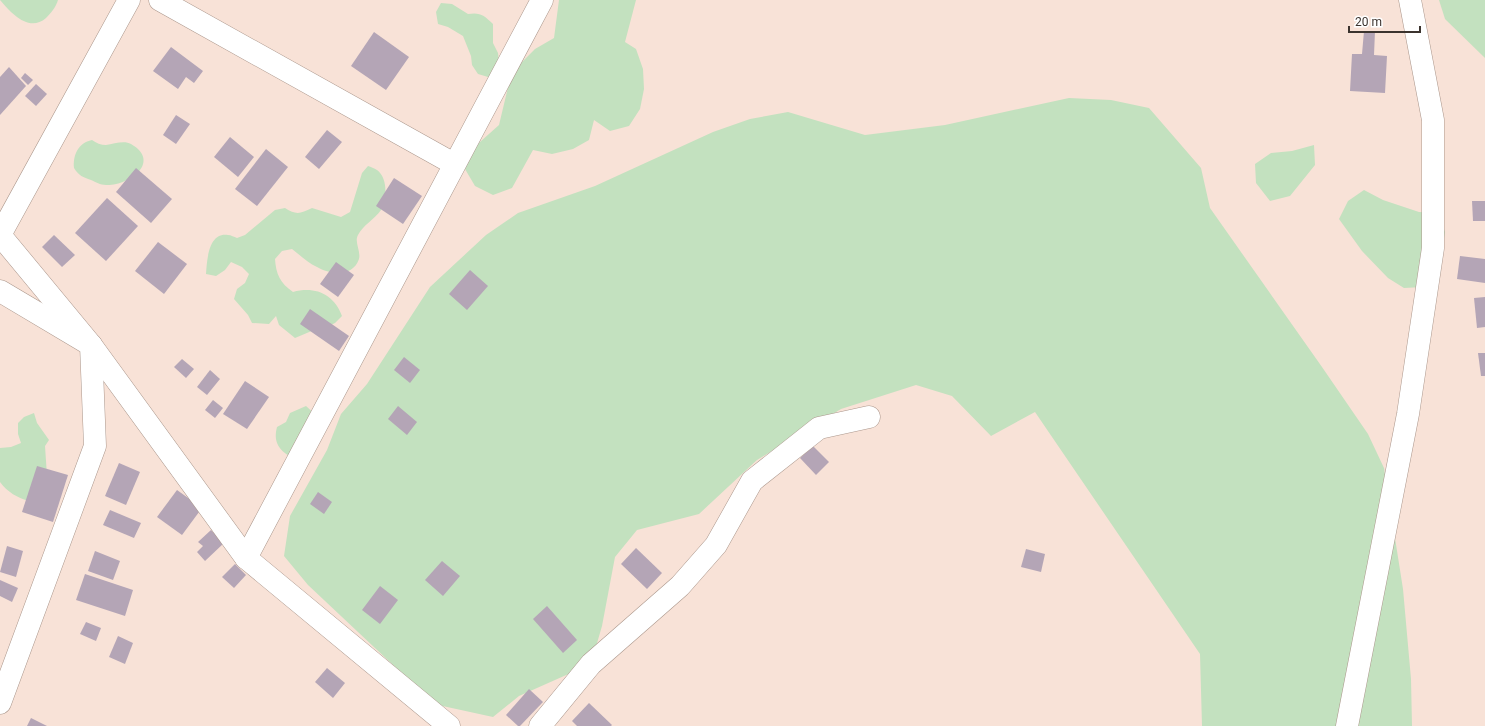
<svg xmlns="http://www.w3.org/2000/svg" width="1485" height="726" font-family="Roboto,sans-serif">
<style>
.green{fill:#c3e1bf}
.building{fill:#b4a5b6}
.lines{fill:none;stroke-linecap:round;stroke-linejoin:round}
.street-casing{stroke:#ab978c;stroke-width:23}
.street{stroke:#fff;stroke-width:22}
</style>
<rect width="100%" height="100%" fill="#f8e2d7"/>
<!-- green -->
<g class="green">
<path d="M 0,0 L 58,0 C 56,7 51,13 46,18 C 29,33 11,13 0,0 Z"/>
<polygon points="559,0 636,0 625,42 636,49 643,69 644,89 640,109 629,126 610,131 594,120 589,140 573,149 552,154 533,150 512,188 493,195 475,186 465,169 471,150 499,125 510,79 522,62 535,49 554,38"/>
<polygon points="1439,0 1485,0 1485,58 1445,19"/>
<path d="M 441,3 L 452,4 L 468,14 C 480,12 484,15 493,24 L 493,43 L 498,53 L 499,62 L 495,71 L 488,77 L 478,74 L 472,65 L 471,56 L 463,36 L 448,27 L 438,24 L 436,12 Z"/>
<polygon points="1069,98 1111,100 1149,108 1201,168 1210,208 1322,367 1368,434 1384,468 1403,589 1411,679 1412,726 1202,726 1200,654 1035,412 991,436 952,396 916,385 841,409 757,460 699,514 637,530 615,557 602,626 591,664 519,696 493,717 438,705 409,680 308,585 284,556 290,516 327,450 341,414 367,384 430,287 486,235 518,213 595,186 713,132 750,119 788,112 865,135 945,125"/>
<path d="M 92,140 C 96,143 101,145 106,145 C 114,144 124,140 131,144 C 162,162 129,186 106,185 C 100,185 96,182 91,180 C 83,177 79,176 74,168 C 73,155 78,143 92,140 Z"/>
<polygon points="1314,145 1315,165 1290,196 1270,201 1256,183 1255,164 1271,153 1292,151"/>
<path d="M 368,166 C 371,167 374,168 377,170 C 388,178 387,199 381,210 C 375,219 363,225 358,235 C 354,242 361,251 359,259 C 353,277 331,275 317,267 C 308,263 300,255 292,249 L 282,251 L 275,259 C 276,274 280,283 293,292 C 315,286 334,294 342,316 L 335,323 L 325,328 L 314,330 L 295,338 L 279,325 L 276,316 L 269,324 L 252,323 L 248,315 L 234,299 L 237,289 L 245,283 L 249,274 L 242,267 L 231,262 L 225,270 L 216,276 L 206,274 C 207,261 208,232 228,235 C 231,235 234,237 237,238 L 245,235 L 275,210 L 285,208 C 296,215 300,214 312,208 L 341,217 L 350,212 L 362,173 Z"/>
<polygon points="1364,190 1383,200 1419,212 1438,213 1445,232 1438,273 1423,287 1404,288 1388,278 1362,251 1339,219 1348,201"/>
<path d="M 306,406 L 321,420 L 293,458 C 279,451 273,442 277,427 L 286,422 L 290,413 Z"/>
<path d="M 34,413 L 37,423 L 49,440 L 45,446 L 47,476 L 29,501 C 18,498 7,492 0,482 L 0,448 L 11,447 L 21,443 L 18,434 L 18,423 L 24,417 Z"/>
</g>
<!-- building -->
<g class="building">
<polygon points="1364,31 1375,31 1374,55 1387,56 1385,93 1350,91 1352,54 1362,54"/>
<polygon points="374,32 409,57 386,90 351,66"/>
<polygon points="171,47 203,71 194,83 186,77 178,89 153,71"/>
<polygon points="9,67 26,86 0,115 0,77"/>
<polygon points="25,73 33,80 28,85 21,78"/>
<polygon points="36,84 47,94 36,106 25,96"/>
<polygon points="176,115 190,124 176,144 163,135"/>
<polygon points="327,130 342,142 319,169 305,157"/>
<polygon points="230,137 254,157 238,177 214,157"/>
<polygon points="266,149 288,167 257,206 235,189"/>
<polygon points="136,168 172,199 151,223 116,192"/>
<polygon points="394,178 422,196 403,224 376,206"/>
<polygon points="107,198 138,226 106,261 75,233"/>
<polygon points="1472,201 1485,201 1485,221 1473,221"/>
<polygon points="54,235 75,255 62,267 42,247"/>
<polygon points="158,242 187,264 164,294 135,271"/>
<polygon points="1460,256 1485,259 1485,283 1457,279"/>
<polygon points="336,262 354,275 338,297 320,284"/>
<polygon points="470,270 488,286 467,310 449,294"/>
<polygon points="1485,297 1485,327 1477,328 1474,298"/>
<polygon points="310,309 349,336 339,351 300,324"/>
<polygon points="1478,353 1485,353 1485,376 1481,376"/>
<polygon points="404,357 420,370 410,383 394,370"/>
<polygon points="182,359 194,369 186,378 174,367"/>
<polygon points="210,370 220,379 207,395 197,387"/>
<polygon points="245,381 269,397 247,429 223,414"/>
<polygon points="213,400 223,408 215,418 205,410"/>
<polygon points="398,406 417,422 407,435 388,419"/>
<polygon points="813,446 829,462 816,475 800,458"/>
<polygon points="119,463 140,472 126,505 105,496"/>
<polygon points="37,466 68,475 53,522 22,512"/>
<polygon points="177,490 202,508 182,535 157,517"/>
<polygon points="318,492 332,502 324,514 310,504"/>
<polygon points="110,510 141,523 134,538 103,525"/>
<polygon points="211,530 224,543 205,561 197,552 203,546 198,542"/>
<polygon points="7,546 23,551 16,577 0,572"/>
<polygon points="636,548 662,573 647,589 621,564"/>
<polygon points="1026,549 1045,554 1041,572 1021,567"/>
<polygon points="95,551 120,561 113,580 88,571"/>
<polygon points="442,561 460,576 443,596 425,580"/>
<polygon points="235,564 246,575 234,588 222,577"/>
<polygon points="85,574 133,590 125,616 76,600"/>
<polygon points="0,580 18,588 12,602 0,596"/>
<polygon points="380,586 398,600 380,624 362,610"/>
<polygon points="547,606 577,640 563,653 533,619"/>
<polygon points="86,622 101,628 96,641 80,634"/>
<polygon points="118,636 133,643 125,664 109,657"/>
<polygon points="327,668 345,683 333,698 315,682"/>
<polygon points="529,689 543,702 520,726 518,726 506,715"/>
<polygon points="589,703 612,725 611,726 577,726 572,721"/>
<polygon points="31,718 47,726 27,726"/>
</g>
<g class="lines">
<defs>
<g id="street">
<polyline points="160,0 454,164"/>
<polyline points="0,235 91,345 246,558 449,726"/>
<polyline points="0,235 129,0"/>
<polyline points="0,291 91,345 95,446 0,703"/>
<polyline points="246,558 542,0"/>
<polyline points="540,726 591,664 680,586 716,545 752,481 819,428 869,417"/>
<polyline points="1347,726 1408,414 1433,248 1433,120 1410,0"/>
</g>
</defs>
<!-- street casing -->
<use href="#street" class="street-casing"/>
<!-- street -->
<use href="#street" class="street"/>
</g>
<!-- scale -->
<path d="M1349 26v6h71v-6" fill="none" stroke="#3b332e" stroke-width="2"/>
<text x="1355" y="26" font-size="12" fill="#3b332e" stroke="#ffffff" stroke-width="3" paint-order="stroke">20 m</text>
</svg>
